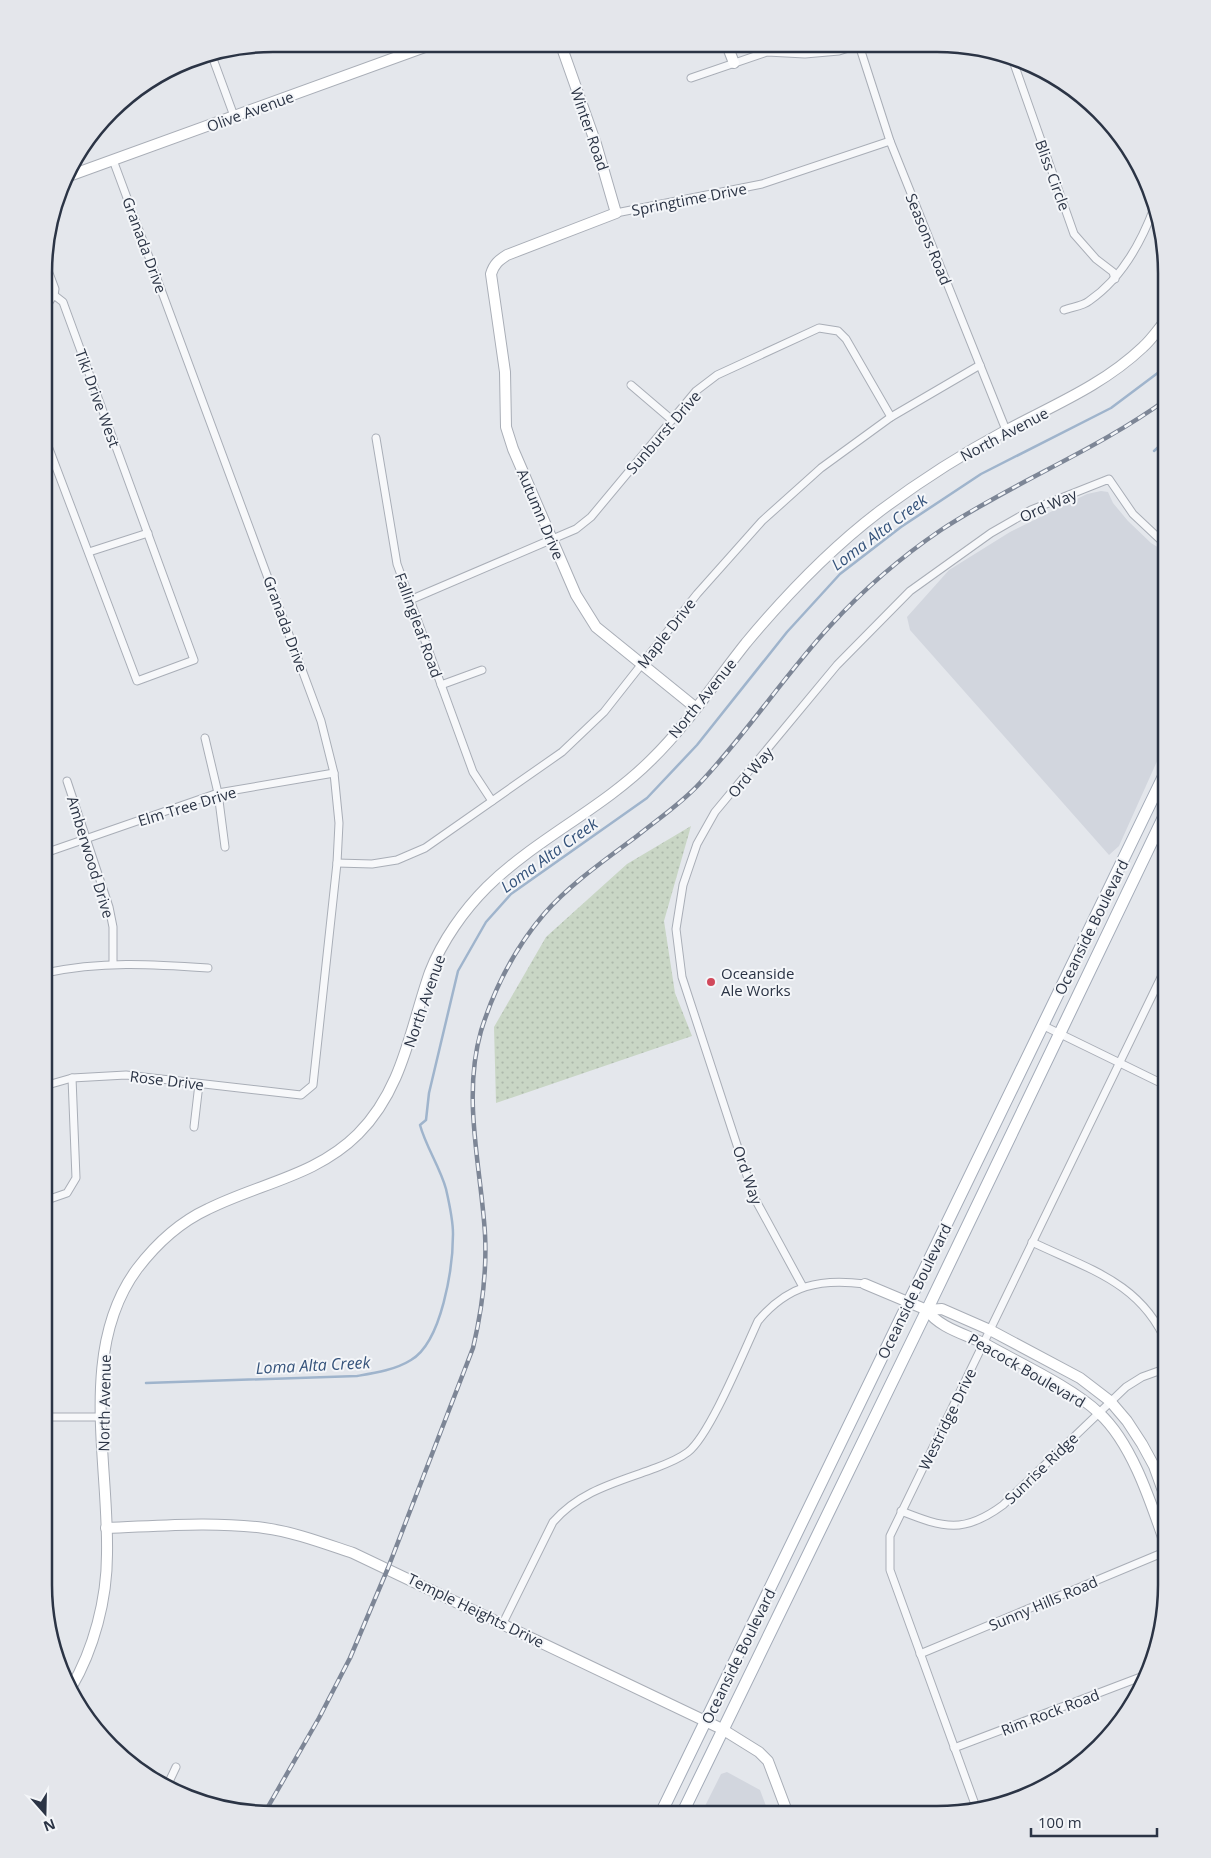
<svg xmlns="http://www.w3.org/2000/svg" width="1211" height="1858" font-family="'Open Sans',sans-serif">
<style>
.built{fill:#d2d6de}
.grass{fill:url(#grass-dots)}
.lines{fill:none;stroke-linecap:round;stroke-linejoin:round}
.stream{stroke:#9fb4cc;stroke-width:2.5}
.street-casing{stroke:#a9aeb7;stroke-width:9}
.secondary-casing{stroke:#a9aeb7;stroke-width:12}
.primary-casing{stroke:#a3abb8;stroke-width:13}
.street{stroke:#f7f8fa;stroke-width:7}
.secondary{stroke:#fff;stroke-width:10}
.primary{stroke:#fff;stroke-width:11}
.rail-casing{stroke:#7d8696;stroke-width:4.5}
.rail{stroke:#f4f6f9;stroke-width:2.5;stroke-dasharray:8;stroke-linecap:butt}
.poi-dot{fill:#d1495b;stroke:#f4f6f9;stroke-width:2}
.labels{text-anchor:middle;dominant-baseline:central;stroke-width:4;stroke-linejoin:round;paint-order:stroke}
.street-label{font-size:15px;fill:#2b3445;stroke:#f4f6f9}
.poi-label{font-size:15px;fill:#2b3445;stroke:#f4f6f9;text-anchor:start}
.water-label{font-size:16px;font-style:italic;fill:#34527a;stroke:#f4f6f9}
.rim{fill:none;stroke:#2b3445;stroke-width:2.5}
</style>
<defs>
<pattern id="grass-dots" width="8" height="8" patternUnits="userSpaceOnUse" patternTransform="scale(1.25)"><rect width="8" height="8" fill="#c9d6c5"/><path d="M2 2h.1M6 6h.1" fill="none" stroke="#adb8ab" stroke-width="1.8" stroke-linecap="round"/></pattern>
</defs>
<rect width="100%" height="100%" fill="#e4e7ec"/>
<!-- built -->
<g class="built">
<polygon points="1101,491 1108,492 1113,503 1128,521 1151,543 1167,553 1167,739 1119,846 1109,855 910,630 907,617 949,570 1010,532 1087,494"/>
<polygon points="727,1772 760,1790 769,1814 701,1814 721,1774"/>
</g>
<!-- grass -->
<polygon class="grass" points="691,826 664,921 675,993 692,1036 496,1103 494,1027 546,937 627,864"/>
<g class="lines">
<!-- stream -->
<g class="stream">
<polyline points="1154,451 1167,439"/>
<path d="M 146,1383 L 357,1376 C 375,1373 395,1370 411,1360 C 442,1342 453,1267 453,1234 C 453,1220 449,1202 446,1189 C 440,1167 426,1147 420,1125 L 426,1120 L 429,1093 L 458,971 L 486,922 L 511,894 L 647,798 L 697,745 L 787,632 L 840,574 L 901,527 L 981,474 L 1111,408 L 1167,366"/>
</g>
<defs>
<g id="street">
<polyline points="859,45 890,141 1006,430"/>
<polyline points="212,56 234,116"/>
<polyline points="1012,58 1074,234 1096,259 1113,272 1115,279"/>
<polyline points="691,78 767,52 805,54 839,51 858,45"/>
<polyline points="616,213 762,184 890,141"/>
<polyline points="46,265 55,289 54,295"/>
<polyline points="46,306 54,295"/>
<path d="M 1064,310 C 1072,307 1083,306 1089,301 C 1121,279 1141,243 1154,208"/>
<polyline points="631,385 672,420"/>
<polyline points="45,438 137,681 194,660 67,313 63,302 54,295"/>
<polyline points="376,438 397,564 473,772 492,801"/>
<polyline points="89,552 148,533"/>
<polyline points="410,600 576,529 591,517 696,391 717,375 819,328 838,331 846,339 891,417"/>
<polyline points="441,685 482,670"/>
<polyline points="205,738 218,793 225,847"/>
<polyline points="67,781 109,907 113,927 113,964"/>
<polyline points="45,853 218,793 334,773"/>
<polyline points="337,863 372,864 397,860 425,848 562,752 604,712 697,594 762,521 821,468 891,417 980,365"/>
<path d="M 45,973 C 101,961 151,964 208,968"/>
<polyline points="1044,1026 1167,1086"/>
<polyline points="44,1086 72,1078 126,1075 301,1095 313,1085 337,863 339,823 334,773 321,721 113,160"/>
<polyline points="194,1127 199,1084"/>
<polyline points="44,1201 67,1193 76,1178 72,1078"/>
<path d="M 1032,1242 C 1088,1269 1141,1282 1167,1344"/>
<polyline points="803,1287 754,1197 682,977 676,929 683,885 697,844 715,812 837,665 910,591 991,533 1031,510 1109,479 1133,514 1167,546"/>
<polyline points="44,1417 102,1417"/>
<path d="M 901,1511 C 944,1528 964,1534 1003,1505 L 1126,1387 L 1142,1377 L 1167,1368"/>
<path d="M 503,1623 L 553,1522 C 579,1492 614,1483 650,1470 C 663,1465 676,1461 688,1452 C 710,1435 744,1351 758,1321 C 788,1285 820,1278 865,1284"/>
<polyline points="920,1654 1167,1551"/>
<polyline points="954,1748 1146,1675"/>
<polyline points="167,1786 176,1767"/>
<polyline points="976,1807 890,1570 890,1536 1167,965"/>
</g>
<g id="secondary">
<path d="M 561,45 L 596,144 L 616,213 L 507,255 C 499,260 494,264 491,274 L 505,372 L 506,427 L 513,449 L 576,595 L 596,627 L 696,708"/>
<polyline points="727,45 734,63"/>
<polyline points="66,177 433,44"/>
<path d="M 865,1284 L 927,1310 C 940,1329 969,1335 989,1346 C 1021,1364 1073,1388 1099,1413 C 1133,1444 1152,1506 1167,1549"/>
<polyline points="927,1310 942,1309 990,1330 1080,1378 1110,1401 1127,1421 1142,1444 1154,1466 1167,1502"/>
<path d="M 106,1528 C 159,1526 212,1521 264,1528 C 294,1532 323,1543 353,1553 L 722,1729 L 759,1752 L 768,1761 L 788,1814"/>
<path d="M 71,1688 C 94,1649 107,1599 107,1554 C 109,1462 78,1349 137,1269 C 156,1244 180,1222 208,1209 C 260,1183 316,1176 358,1134 C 403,1089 410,1029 430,972 C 442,941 464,910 487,887 C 537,838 602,809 651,760 C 687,725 715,682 746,643 C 786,595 830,549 880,511 C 920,481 962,454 1007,430 C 1054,405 1103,385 1143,347 C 1152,339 1159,328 1167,319"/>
</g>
<g id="primary">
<polyline points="661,1813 1167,769"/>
<polyline points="682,1814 927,1310 1167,810"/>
</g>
</defs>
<!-- street casing -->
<use href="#street" class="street-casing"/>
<!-- secondary casing -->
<use href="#secondary" class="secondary-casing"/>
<!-- primary casing -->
<use href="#primary" class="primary-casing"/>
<!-- street -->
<use href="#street" class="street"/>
<!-- secondary -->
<use href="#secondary" class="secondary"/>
<!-- primary -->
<use href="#primary" class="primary"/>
<defs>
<path id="rail" d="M 265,1812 L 319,1718 L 350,1658 L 388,1568 L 473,1348 C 482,1310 487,1273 485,1234 C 481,1167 462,1098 481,1031 C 494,989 515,948 544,914 C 570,884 605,860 637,836 C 658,819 682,803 700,783 C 747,733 784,676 830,626 C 863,590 901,557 941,530 C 1014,482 1097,450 1167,399"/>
</defs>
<!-- rail casing -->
<use href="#rail" class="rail-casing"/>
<!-- rail -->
<use href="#rail" class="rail"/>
</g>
<!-- markers -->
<circle class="poi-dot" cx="711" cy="982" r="5"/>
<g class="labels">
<!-- street labels -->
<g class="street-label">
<text transform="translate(250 111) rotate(-20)">Olive Avenue</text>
<text transform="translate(590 129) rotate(71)">Winter Road</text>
<text transform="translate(1053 175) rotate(70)">Bliss Circle</text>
<text transform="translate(689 199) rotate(-11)">Springtime Drive</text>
<text transform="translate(929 239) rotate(68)">Seasons Road</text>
<text transform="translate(145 245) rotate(70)">Granada Drive</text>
<text transform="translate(98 398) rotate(70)">Tiki Drive West</text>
<text transform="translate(663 432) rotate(-49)">Sunburst Drive</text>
<text transform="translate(1004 434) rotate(-28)">North Avenue</text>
<text transform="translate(1048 505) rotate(-24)">Ord Way</text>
<text transform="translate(541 514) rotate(67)">Autumn Drive</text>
<text transform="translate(286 624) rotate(70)">Granada Drive</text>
<text transform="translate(419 625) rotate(70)">Fallingleaf Road</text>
<text transform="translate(666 633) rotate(-52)">Maple Drive</text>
<text transform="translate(702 698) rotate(-51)">North Avenue</text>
<text transform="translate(750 772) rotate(-50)">Ord Way</text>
<text transform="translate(187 806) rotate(-17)">Elm Tree Drive</text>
<text transform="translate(91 857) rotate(73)">Amberwood Drive</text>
<text transform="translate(1091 927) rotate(-64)">Oceanside Boulevard</text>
<text transform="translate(424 1001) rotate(-71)">North Avenue</text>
<text transform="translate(167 1080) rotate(7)">Rose Drive</text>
<text transform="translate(748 1175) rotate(71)">Ord Way</text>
<text transform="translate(914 1291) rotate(-64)">Oceanside Boulevard</text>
<text transform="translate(1027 1370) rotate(30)">Peacock Boulevard</text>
<text transform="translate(104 1403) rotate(-89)">North Avenue</text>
<text transform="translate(947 1419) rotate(-64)">Westridge Drive</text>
<text transform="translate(1041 1468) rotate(-44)">Sunrise Ridge</text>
<text transform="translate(1043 1603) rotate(-23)">Sunny Hills Road</text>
<text transform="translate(476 1610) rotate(26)">Temple Heights Drive</text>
<text transform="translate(738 1656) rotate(-64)">Oceanside Boulevard</text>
<text transform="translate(1050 1712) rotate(-21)">Rim Rock Road</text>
</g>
<!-- poi labels -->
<g class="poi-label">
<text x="721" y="973">Oceanside<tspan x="721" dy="17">Ale Works</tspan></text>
</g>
<!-- water labels -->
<g class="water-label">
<text transform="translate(879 532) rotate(-37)">Loma Alta Creek</text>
<text transform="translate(549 855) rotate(-36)">Loma Alta Creek</text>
<text transform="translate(313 1365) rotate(-3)">Loma Alta Creek</text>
</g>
</g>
<!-- crop -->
<path d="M0 0H1211V1858H0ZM273 52H937A221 221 0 0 1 1158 273V1585A221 221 0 0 1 937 1806H273A221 221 0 0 1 52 1585V273A221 221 0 0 1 273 52Z" fill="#e4e6eb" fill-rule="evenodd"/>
<path class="rim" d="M273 52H937A221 221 0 0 1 1158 273V1585A221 221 0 0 1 937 1806H273A221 221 0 0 1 52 1585V273A221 221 0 0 1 273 52Z"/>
<!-- north arrow -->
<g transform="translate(45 1813) rotate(160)" stroke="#f4f6f9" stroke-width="4" paint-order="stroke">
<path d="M0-4L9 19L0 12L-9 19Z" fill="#2b3445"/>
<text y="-8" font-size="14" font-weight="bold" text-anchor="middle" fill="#2b3445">N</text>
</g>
<!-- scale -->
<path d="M1031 1828v8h126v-8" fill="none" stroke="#2b3445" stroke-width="2.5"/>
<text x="1038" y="1828" font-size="15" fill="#2b3445" stroke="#f4f6f9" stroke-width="4" paint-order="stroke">100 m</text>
</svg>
